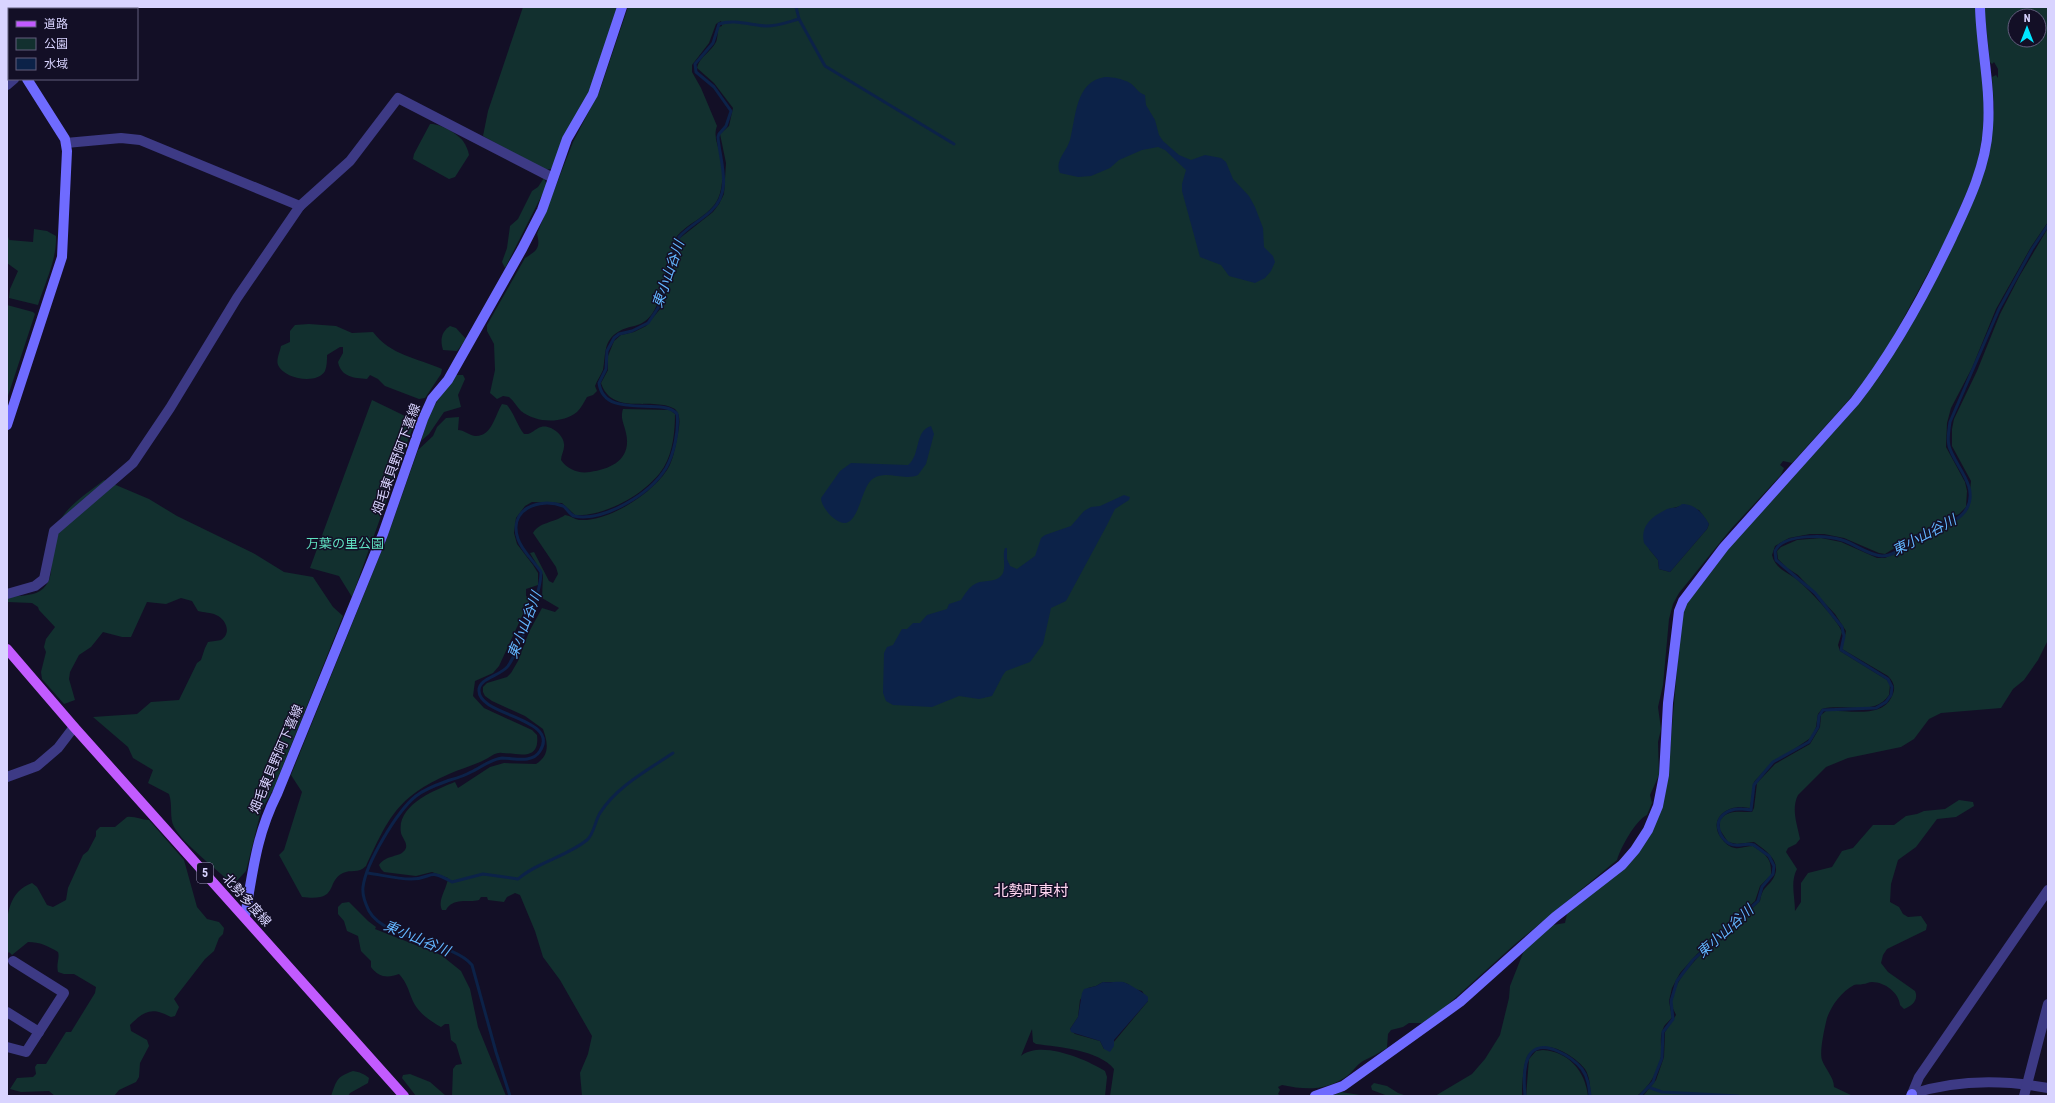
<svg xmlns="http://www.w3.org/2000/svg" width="2055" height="1103" font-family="'Roboto Condensed','Noto Sans JP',sans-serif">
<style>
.green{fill:#12302f;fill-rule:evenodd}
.water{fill:#0c2248}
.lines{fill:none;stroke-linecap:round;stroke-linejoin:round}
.stream{stroke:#0c2248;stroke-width:3}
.street{stroke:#3d3a85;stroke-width:10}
.secondary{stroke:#6f6bff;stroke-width:10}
.primary{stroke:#c25bff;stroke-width:10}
.labels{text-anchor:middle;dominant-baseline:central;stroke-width:3;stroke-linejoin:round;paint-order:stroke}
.shield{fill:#130f26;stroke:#9e99be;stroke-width:1}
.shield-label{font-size:12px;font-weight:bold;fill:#d9d4ff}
.street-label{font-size:13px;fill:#d9d4ff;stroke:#130f26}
.park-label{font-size:13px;fill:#5fe0c0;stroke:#130f26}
.water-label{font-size:14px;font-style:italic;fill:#62b6ff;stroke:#130f26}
.quarter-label{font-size:15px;fill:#ffd6f0;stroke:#130f26}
</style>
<rect width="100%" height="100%" fill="#130f26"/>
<!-- green -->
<g class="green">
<polygon points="523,7 617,7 589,93 551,169 544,170 483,136 488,111"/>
<path d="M 628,7 L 1975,7 L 1985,97 L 1983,134 L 1976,168 L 1969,187 L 1947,238 L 1884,354 L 1871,373 L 1847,402 L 1792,463 L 1783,461 L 1780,465 L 1784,468 L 1781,475 L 1731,529 L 1679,593 L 1673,604 L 1669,619 L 1663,685 L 1658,707 L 1661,729 L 1658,742 L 1659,775 L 1650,795 L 1652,803 L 1647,815 C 1635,821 1621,847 1617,860 L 1514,945 L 1443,1009 L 1422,1023 L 1409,1023 L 1403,1027 L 1391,1030 L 1388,1034 L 1387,1048 C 1379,1053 1371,1057 1363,1061 C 1356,1065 1353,1072 1347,1076 C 1326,1091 1306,1090 1282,1085 L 1278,1087 L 1280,1090 L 1278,1094 L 1281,1096 L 1110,1096 L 1114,1069 C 1099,1050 1059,1047 1036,1044 L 1033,1042 L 1032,1029 L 1021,1056 C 1041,1040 1085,1059 1105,1071 L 1107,1077 L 1105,1096 L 582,1096 L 580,1073 L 588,1054 L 592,1036 L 560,980 L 543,957 L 535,931 L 520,895 L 515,893 L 507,897 L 504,902 L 488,900 L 487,897 L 481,897 L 479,900 C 468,903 453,897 446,910 L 442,910 C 437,900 447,889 448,878 L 432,872 L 416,876 L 384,872 L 381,869 L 379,865 C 387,854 399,858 405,850 C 409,844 402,838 401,833 C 396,805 435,790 455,782 L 458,788 L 490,767 L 504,763 L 536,764 C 550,755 548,743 543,729 L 525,716 L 492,701 L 485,696 L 483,692 L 483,687 L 487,683 L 507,677 L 511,673 L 518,661 L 529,632 L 542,608 L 555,612 L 559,608 L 542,598 L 543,575 L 530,553 L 534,552 L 549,581 L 553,583 L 558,574 L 556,567 L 533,533 C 539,522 554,523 565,515 C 571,516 574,519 579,520 C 609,522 651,494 667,470 C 673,461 675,448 677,438 C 679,428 682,416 675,409 C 654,396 612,417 601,383 L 608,370 L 608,356 L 614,341 L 621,335 L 634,332 L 646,326 L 661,308 L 677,256 L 680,238 L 713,212 L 719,204 L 724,194 L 726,163 L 720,134 L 729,126 L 733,108 L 714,83 L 697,68 C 699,57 711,52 716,42 C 718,38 717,32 719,27 L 722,26 L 721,21 L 716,24 L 709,43 L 692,65 L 692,72 L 701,88 L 717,126 C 713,136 718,146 721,156 C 723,170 724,192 715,204 C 705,218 688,223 677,236 C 673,243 674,249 673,256 C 671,264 666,271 664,279 C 660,291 660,303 652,314 C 641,329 630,324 618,332 C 603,341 606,355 603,370 C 601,375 597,380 595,386 L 597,391 L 593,395 L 587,397 C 584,402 581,408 577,412 C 562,424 536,423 521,411 C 517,407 514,401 509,397 L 503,396 L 497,399 L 490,393 L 495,370 L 494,344 L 487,331 L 487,325 L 525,258 C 536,251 541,249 537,234 L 573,142 L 600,90 ZM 1681,506 L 1699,510 L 1709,524 L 1707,529 L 1670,572 L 1659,569 L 1658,560 L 1649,549 L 1669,509 ZM 1103,982 L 1122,982 L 1128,984 L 1132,988 L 1142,991 L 1148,1001 L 1113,1043 L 1104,1049 L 1100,1041 L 1075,1034 L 1070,1029 L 1078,1017 L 1080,1000 L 1088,988 L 1096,986 Z"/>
<path d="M 1984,7 L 2048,7 L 2048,222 L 2031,247 L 1996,309 L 1972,368 L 1951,408 L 1947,423 L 1946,447 L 1965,482 L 1967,491 L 1966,507 L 1959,514 L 1917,534 L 1885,554 L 1879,553 L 1844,538 L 1824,534 L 1810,534 L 1789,538 L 1775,546 L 1772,555 C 1775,568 1785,571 1795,578 C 1806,586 1838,620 1842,632 L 1838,645 L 1840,651 L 1887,680 L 1890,685 L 1889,695 C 1874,717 1844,703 1822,709 L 1818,714 L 1816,727 L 1812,737 L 1787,754 L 1773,761 L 1754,782 L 1750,808 C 1747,808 1744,807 1741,807 C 1722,807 1709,823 1722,839 C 1725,843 1729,847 1735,848 C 1740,849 1747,846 1753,846 C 1766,855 1772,858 1771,875 L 1760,886 L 1755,901 L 1697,954 L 1680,973 L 1672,988 L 1669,1001 L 1672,1017 C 1669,1022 1665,1023 1663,1029 C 1659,1038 1662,1048 1661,1057 C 1658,1072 1649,1087 1637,1096 L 1591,1096 C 1590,1087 1590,1077 1585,1069 C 1574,1055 1544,1036 1529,1054 C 1523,1060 1522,1087 1522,1096 L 1435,1096 L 1472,1074 L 1485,1059 L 1500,1035 L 1509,998 L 1510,986 L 1525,948 L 1553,925 L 1565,923 L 1567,914 L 1631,862 L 1668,773 L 1681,623 L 1685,605 L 1732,544 L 1882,373 L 1943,264 L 1992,129 L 1994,108 L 1992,77 L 1996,75 L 1998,78 L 1998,69 L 1994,62 L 1992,64 L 1990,62 ZM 2015,16 L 2039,16 L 2039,40 L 2015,40 Z"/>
<path d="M 430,124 C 439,123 457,133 463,141 C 466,145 468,150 469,155 L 455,177 L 449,179 L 413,159 L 414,154 Z"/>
<polygon points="544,178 547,185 505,268 502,262 507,248 510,226 518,219 532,191 538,187"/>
<path d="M 2048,228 L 2048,640 L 2038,660 L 2024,680 L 2013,689 L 2001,708 L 1941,713 L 1929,719 L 1914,739 L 1901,747 L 1848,758 L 1826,767 L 1798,795 C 1791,809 1797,824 1800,839 L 1796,844 L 1788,848 L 1786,852 L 1797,869 C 1790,882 1795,897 1795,911 L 1801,902 L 1801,883 L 1808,873 L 1832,867 L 1842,851 L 1853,848 L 1873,825 L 1894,825 L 1906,816 L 1917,814 L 1924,811 L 1945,809 L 1959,800 L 1973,802 L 1974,806 L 1956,817 L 1937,819 L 1916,847 L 1898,860 L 1891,884 L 1890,902 L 1899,907 L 1903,914 L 1908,917 L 1921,916 L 1927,925 L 1926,930 L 1887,949 L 1883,955 L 1881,963 L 1888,972 L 1915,991 C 1919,1000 1912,1006 1904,1009 L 1900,1005 C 1899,993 1885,982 1872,982 C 1869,982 1866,984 1863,984 C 1860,985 1857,984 1854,985 C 1842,991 1831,1006 1827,1018 C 1825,1026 1819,1052 1822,1060 C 1825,1069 1834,1077 1834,1087 L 1853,1096 L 1643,1096 L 1656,1080 L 1664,1057 L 1665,1032 L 1676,1015 C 1675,1012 1672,1008 1672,1004 C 1670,971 1738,923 1760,901 C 1763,885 1768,888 1774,877 C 1782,861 1765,850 1754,842 L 1737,844 L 1728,842 L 1720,830 L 1720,820 C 1728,809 1740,812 1752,812 L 1754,808 L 1757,783 L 1775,764 L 1810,744 L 1820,727 L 1821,715 L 1826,711 C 1846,709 1882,720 1892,696 C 1896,688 1894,682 1888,676 L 1842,649 L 1846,631 L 1835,614 L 1798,575 L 1787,568 L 1778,559 L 1777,551 L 1781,547 L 1797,540 L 1821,538 L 1841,542 L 1877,558 L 1885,558 L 1899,551 L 1919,537 L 1961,517 L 1968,509 L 1971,481 L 1952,446 L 1952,429 L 1954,419 L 1977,371 L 2000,314 L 2019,277 Z"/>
<path d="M 34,229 L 47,231 L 56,236 C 57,259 45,283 38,305 L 9,298 L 10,289 L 18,271 L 7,263 L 7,233 L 9,240 L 33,242 Z"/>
<polygon points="7,305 33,312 35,314 7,399"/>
<path d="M 309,324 L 336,326 L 352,333 L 373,332 C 390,355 417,358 442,369 L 441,374 L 425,398 L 419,399 L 385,386 L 378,379 L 370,375 L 367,379 C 354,378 341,377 338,362 L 343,353 L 343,347 L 340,347 L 327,355 C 327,360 327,366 325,371 C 317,385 284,379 278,365 C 276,359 280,352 281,346 L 290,342 L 290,331 L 295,325 Z"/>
<path d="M 450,326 L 456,328 L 466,339 L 457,351 L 443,350 C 440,340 441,332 450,326 Z"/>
<polygon points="455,375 463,375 465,379 458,395 461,407 444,412 429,434 421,441 430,412"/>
<polygon points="372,400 403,415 414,424 352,597 339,576 310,568"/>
<path d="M 502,404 L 507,405 C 514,413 517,425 524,434 C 532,435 534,429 541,427 C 550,424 564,435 564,444 C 565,449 561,455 561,460 C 567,469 578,474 590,472 C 612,469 632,459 626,433 C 624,423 620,419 623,409 L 670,410 L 675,414 C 675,431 673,452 664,467 C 648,493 605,517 575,515 L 562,503 L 532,502 L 525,506 L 516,518 L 514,533 L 517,544 L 533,565 L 538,573 L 538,585 L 526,589 L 526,596 L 530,599 L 499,666 L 493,673 L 475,681 L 473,696 L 484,708 L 532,730 L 537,735 C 540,762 518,753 502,753 C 497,752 493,755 488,758 C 476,765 462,768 449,774 C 397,797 389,817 366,866 C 358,874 351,869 343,873 C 325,882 340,902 302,897 L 279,855 L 284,850 L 302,792 L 291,775 L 388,535 L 418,450 L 433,436 L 437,427 L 446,418 L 459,417 L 458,430 C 464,430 469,435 475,436 C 492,437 495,415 502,404 Z"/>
<path d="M 104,480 L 149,499 L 177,516 L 253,553 L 284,572 L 313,577 L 333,607 L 343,616 L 274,788 L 261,811 L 246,871 L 233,885 C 218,870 183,844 174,827 C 169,817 173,805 169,794 L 148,783 L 153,770 L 133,758 L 128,747 L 93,717 L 137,714 L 151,702 L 179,700 L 197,663 L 201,660 L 205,648 L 208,642 C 212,641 218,641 221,640 C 232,633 226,619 216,615 C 211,612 204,613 198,611 L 192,601 L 181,598 L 166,604 L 147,602 L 131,637 L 122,637 L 103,632 L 91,647 L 79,655 L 70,672 L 69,679 L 75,700 L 64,704 L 42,679 L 41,672 L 46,652 L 44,647 L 46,639 L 55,627 L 39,610 L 38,607 L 32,603 L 7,602 L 7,597 C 17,596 32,596 40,591 C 56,580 50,561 51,545 C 52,538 56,528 59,522 C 69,504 89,492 104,480 Z"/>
<path d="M 127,817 C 135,816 141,820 149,820 L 184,860 L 197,907 L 207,919 L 219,922 L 224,928 L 223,934 L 219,938 L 214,951 L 205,959 L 174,999 L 179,1007 L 175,1016 L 171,1017 C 152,1007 145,1010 130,1025 L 131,1031 L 147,1040 L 149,1046 L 140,1063 L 139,1077 L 136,1082 L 119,1090 L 114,1096 L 55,1096 L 49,1091 L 21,1092 L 10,1089 L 17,1078 L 33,1077 L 36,1074 L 35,1067 L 37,1064 L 46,1064 L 66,1032 L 71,1032 L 95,993 L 96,987 L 74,974 L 64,974 L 58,972 C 56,963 60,958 58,952 C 48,946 40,942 28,942 L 12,955 L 9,952 L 7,954 C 7,929 2,894 32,883 L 37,887 L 47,905 L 53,907 L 66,900 L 68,888 L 83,855 L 88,851 L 96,836 L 96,831 L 100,827 L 115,827 Z"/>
<path d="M 349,902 L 368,921 L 376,927 L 375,929 L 441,955 L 461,971 L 470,989 L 478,1027 L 506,1096 L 452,1096 L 453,1069 L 456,1065 L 462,1064 L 456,1044 L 451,1040 L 449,1024 L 445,1024 L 441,1027 C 430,1021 417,1012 412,999 C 408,989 407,983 399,974 C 388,978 379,978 371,967 L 371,961 L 361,951 L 358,936 L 347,931 L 344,921 L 338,914 L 338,907 L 342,903 Z"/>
<path d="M 1543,1050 C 1569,1052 1585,1071 1588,1096 L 1526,1096 L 1529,1059 L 1536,1051 Z"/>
<path d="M 353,1071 C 360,1072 364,1074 369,1078 L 368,1083 L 350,1093 L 348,1096 L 331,1096 C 337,1080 336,1077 353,1071 Z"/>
<polygon points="410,1074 430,1082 446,1096 416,1096 402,1078 403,1075"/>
<polygon points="1374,1083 1387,1086 1398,1093 1407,1096 1388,1096 1372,1090 1371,1086"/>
<polygon points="1341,1092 1366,1096 1331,1096"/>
</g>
<!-- water -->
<g class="water">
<path d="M 1105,77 C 1113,77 1123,79 1130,83 C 1136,87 1138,93 1145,95 L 1146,105 L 1155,120 L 1159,135 L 1163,141 L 1179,155 L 1191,160 L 1205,155 L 1221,158 L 1226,162 L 1233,179 L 1249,196 L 1255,207 L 1263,228 L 1264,247 L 1273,256 L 1275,262 L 1271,271 L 1265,278 L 1255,283 L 1229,276 L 1221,265 L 1200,257 L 1182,191 L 1182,184 L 1186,170 L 1165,150 L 1158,147 L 1142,150 L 1119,160 L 1110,168 L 1091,176 L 1078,177 L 1060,173 C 1054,161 1067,151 1070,140 C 1076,118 1075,81 1105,77 Z"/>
<path d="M 931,426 L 934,434 L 926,464 L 918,475 C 903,481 887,470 874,478 C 858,486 860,545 829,514 C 825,509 821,503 821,498 L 840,471 L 851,463 L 908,465 C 921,455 914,431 931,426 Z"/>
<path d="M 1124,495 L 1130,497 L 1129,500 L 1115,509 L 1107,525 L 1066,601 L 1051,608 L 1043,644 L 1030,662 L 1006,671 L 1003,675 L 992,696 L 979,699 L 959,696 L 932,707 L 893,705 L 886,701 L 883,693 L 884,653 L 887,647 L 893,645 L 902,629 L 907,629 L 913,623 L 920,623 L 927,615 L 947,609 L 949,604 L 961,600 C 965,594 969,587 975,584 C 983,579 997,584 1003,573 C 1006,565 1002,556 1005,548 L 1007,548 L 1007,559 L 1010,566 L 1017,569 L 1035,556 L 1041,538 L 1045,535 L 1071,526 L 1084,511 L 1091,507 L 1100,506 Z"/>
<path d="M 1682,504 C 1695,504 1703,513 1709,524 L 1707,529 L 1670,572 L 1659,569 L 1658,560 L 1644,543 C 1640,525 1653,516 1667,509 C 1673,507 1677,509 1682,504 Z"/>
<path d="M 1103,982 C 1110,983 1117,981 1123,982 C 1126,982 1146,994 1148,997 L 1148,1001 L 1114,1040 L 1114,1046 L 1110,1052 L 1104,1049 L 1100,1041 L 1071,1032 L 1070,1029 L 1078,1017 L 1082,993 L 1084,989 L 1096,986 Z"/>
</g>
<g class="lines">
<!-- stream -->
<g class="stream">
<polyline points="799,19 825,66 954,144"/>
<path d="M 368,873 C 382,875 397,879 411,879 C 434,879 426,867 452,882 L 483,874 L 518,879 C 537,862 566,857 587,840 C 594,834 595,821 600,813 C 617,786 648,770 673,753"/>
<polyline points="1648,1087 1662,1092 1738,1096"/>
<path d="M 510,1096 L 496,1052 L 472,965 C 452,941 385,940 369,911 C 365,903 362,895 363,887 C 366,863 397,811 416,796 C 426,788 439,784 450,780 C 457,778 464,776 471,772 C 480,768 491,759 502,758 C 514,758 532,764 540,751 C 561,718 479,716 479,691 C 478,678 501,676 508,666 C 520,648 541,593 541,572 C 534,561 522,551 518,539 C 508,509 539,497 563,506 C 567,508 569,514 574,516 C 604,522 650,494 666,468 C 674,454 679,430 677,414 C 664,396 604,421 599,383 L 606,369 L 607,351 L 614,338 L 619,334 L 632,331 L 648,323 L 658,308 L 675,257 L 679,237 C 688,227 700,221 711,211 C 733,191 720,162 718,137 L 719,134 L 726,126 L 731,111 L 714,87 L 696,72 L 695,64 L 713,43 L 719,24 C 733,19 751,25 766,26 C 778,26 788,22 799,19 L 796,7"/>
<path d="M 1525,1096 C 1524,1085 1523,1062 1531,1053 C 1544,1038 1573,1058 1582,1069 C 1588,1077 1589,1087 1590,1096"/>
<path d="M 1640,1096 L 1653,1082 L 1655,1076 L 1662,1058 L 1663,1032 L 1673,1019 L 1671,1001 L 1677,981 L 1683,973 L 1693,960 L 1758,901 L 1762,887 L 1773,874 L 1774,866 L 1769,856 L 1754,845 C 1746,842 1738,848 1730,844 C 1725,842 1720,835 1719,830 C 1715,816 1729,808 1742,809 C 1746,809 1748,810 1751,810 L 1754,785 L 1757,781 L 1773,762 L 1809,742 L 1818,727 L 1819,716 L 1823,710 L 1876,708 L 1886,702 L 1891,695 L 1892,687 L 1888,679 L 1841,650 L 1844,636 L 1842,627 L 1815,593 L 1776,560 L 1775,551 C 1783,533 1827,535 1842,540 C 1855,544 1868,555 1882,556 C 1896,556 1907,543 1918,536 C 1933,527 1959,524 1967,508 C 1979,486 1954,465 1949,446 C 1947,438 1949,430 1950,422 L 1999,309 L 2032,249 L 2048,225"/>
</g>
<!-- street -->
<g class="street">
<polyline points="7,85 14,79"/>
<polyline points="66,143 121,138 140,140 300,206"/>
<polyline points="7,594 35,586 44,579 54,531 133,463 170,408 237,298 300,206 350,161 398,98 553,178"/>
<polyline points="7,777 37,766 58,748 74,727"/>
<polyline points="7,1012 39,1032"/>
<polyline points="7,1047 26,1052 64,993 13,961"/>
<polyline points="1912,1094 1919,1077 2048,890"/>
<path d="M 1912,1094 C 1955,1080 2004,1080 2048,1088"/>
<polyline points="2024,1096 2048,1004"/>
</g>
<!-- secondary -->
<g class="secondary">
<polyline points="7,425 62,257 67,151 65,139 27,79"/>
<path d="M 245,916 C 253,871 256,836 277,794 L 383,534 L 423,419 L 432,399 L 448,380 L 522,249 L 542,210 L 567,139 L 593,94 L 622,7"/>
<path d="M 1315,1096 L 1343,1086 L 1460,1002 L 1555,917 L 1622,865 L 1635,850 L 1648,830 L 1658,806 L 1664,775 L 1668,703 L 1679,611 L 1683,601 L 1724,547 L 1855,401 C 1894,351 1925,294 1952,237 C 1968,203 1986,166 1988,128 C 1991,87 1981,48 1980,7"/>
<polyline points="1911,1096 1912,1094"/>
</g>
<!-- primary -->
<polyline class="primary" points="7,649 74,727 404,1096"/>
</g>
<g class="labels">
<!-- shield labels -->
<rect class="shield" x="197" y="863" width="16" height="20" rx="3"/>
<g class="shield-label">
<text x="205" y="873">5</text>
</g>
<!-- street labels -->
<g class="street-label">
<text transform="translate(396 459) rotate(-70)">畑毛東貝野阿下喜線</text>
<text transform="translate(276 759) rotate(-67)">畑毛東貝野阿下喜線</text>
<text transform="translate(247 900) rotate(48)">北勢多度線</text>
</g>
<!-- park labels -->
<g class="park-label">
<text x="345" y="543">万葉の里公園</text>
</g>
<!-- water labels -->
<g class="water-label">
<text transform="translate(668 274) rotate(-71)">東小山谷川</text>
<text transform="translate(1924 535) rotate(-28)">東小山谷川</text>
<text transform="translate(524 625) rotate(-69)">東小山谷川</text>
<text transform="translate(1725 931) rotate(-42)">東小山谷川</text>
<text transform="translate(417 938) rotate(23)">東小山谷川</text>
</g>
<!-- quarter labels -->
<g class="quarter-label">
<text x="1031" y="891">北勢町東村</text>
</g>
</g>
<!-- border -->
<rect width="2055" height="1103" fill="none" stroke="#d9d4ff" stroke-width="16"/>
<!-- legend -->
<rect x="8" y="8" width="130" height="72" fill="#130f26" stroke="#625e7d"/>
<rect x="16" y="21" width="20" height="6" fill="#c25bff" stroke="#625e7d"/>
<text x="44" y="28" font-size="12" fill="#d9d4ff">道路</text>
<rect x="16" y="38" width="20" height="12" fill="#12302f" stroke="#625e7d"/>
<text x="44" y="48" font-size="12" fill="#d9d4ff">公園</text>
<rect x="16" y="58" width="20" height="12" fill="#0c2248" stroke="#625e7d"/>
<text x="44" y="68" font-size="12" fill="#d9d4ff">水域</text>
<!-- north arrow -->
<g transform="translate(2027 28)"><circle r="19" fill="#130f26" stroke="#625e7d"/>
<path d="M0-3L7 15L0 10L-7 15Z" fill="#00e5ff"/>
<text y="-6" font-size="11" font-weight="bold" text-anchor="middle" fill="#d9d4ff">N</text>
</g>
</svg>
